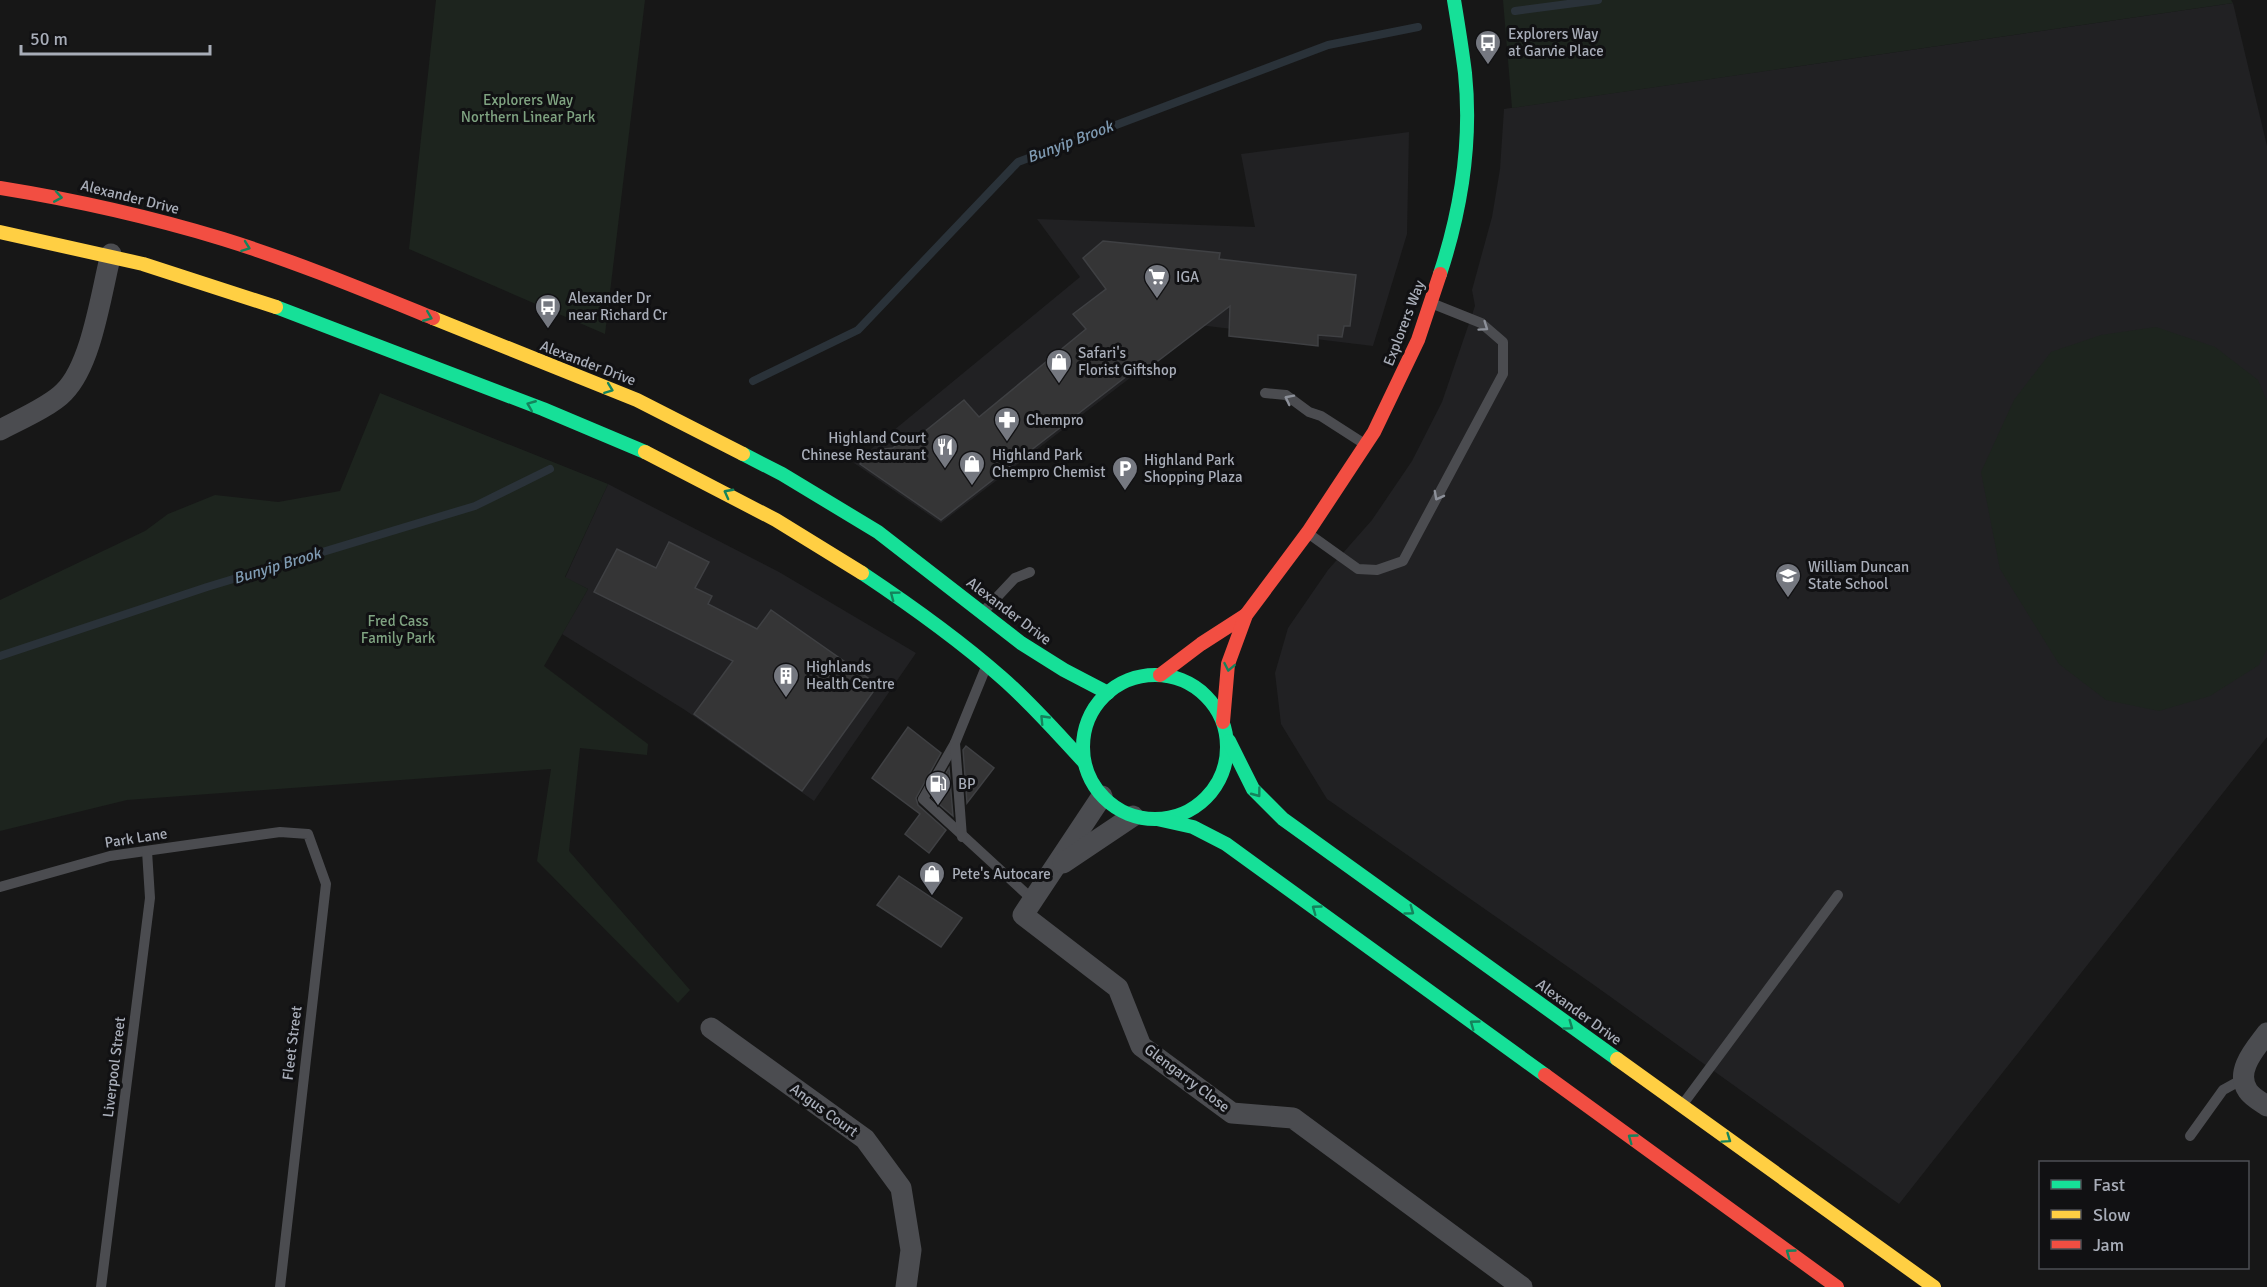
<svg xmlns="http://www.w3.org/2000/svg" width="2267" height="1287" font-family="Signika,sans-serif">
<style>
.built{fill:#212123}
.green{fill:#1d241e}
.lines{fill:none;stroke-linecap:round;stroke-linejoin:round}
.stream{stroke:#2a3239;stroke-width:8}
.building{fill:#353536;stroke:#3f4043;stroke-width:1.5}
.lane{stroke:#4b4c50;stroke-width:10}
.street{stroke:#4b4c50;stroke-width:21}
.fast{stroke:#16e098;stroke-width:14}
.slow{stroke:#ffcf43;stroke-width:14}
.jam{stroke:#f24e42;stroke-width:14}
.oneway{stroke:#14835c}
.oneway2{stroke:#8c9099}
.labels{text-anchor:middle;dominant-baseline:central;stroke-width:6;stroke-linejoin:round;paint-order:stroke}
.poi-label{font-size:15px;fill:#a8adb8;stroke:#111113;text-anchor:start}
.park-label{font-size:15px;fill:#7fa381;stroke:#111113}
.street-label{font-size:15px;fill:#a8adb8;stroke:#111113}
.water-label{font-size:16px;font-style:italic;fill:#7f9bb3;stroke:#111113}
</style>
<rect width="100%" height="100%" fill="#171717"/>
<!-- built -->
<g class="built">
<polygon points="2233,3 2267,146 2267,737 1899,1204 1594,985 1327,799 1281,724 1275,673 1288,628 1328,570 1372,520 1412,461 1442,402 1475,306 1472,290 1492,217 1500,169 1504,109"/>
<polygon points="1409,132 1407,234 1373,346 1199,325 941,523 854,463 1080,277 1037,219 1255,227 1241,154"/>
<polygon points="608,484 779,572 916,653 814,801 685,710 562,634 588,589 565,578"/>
</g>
<!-- green -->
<g class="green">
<polygon points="436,0 645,0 605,334 409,249"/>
<polygon points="1503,0 2231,0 2233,3 1512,108"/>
<polygon points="2156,327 2215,347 2258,380 2267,401 2267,649 2259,665 2210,696 2159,711 2106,700 2059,664 2000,569 1981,472 2014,400 2051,352 2101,335"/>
<polygon points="380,393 608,484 565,577 588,589 544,666 648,744 647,755 580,748 569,851 690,990 678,1003 537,861 551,769 127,800 0,831 0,600 145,531 168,514 215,495 278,502 340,491"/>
</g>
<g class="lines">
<!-- stream -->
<g class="stream">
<polyline points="1515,11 1598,0"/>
<polyline points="753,381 858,330 1018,162 1328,45 1418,27"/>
<polyline points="0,656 207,587 475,506 550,469"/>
</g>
</g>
<!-- building -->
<g class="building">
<polygon points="1103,241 1220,253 1219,259 1356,275 1350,326 1344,326 1342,337 1318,335 1318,346 1229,336 1230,306 1150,367 1145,362 941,520 860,464 876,450 893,448 908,434 914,440 964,400 979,417 1086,329 1073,314 1106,289 1083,258"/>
<polygon points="669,542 709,562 695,588 712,596 708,604 757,629 771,610 878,685 802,791 694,714 733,661 594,592 617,549 656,568"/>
<polygon points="908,727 941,753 916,798 918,805 946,830 929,853 905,834 920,814 872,778"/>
<polygon points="966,746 994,768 967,803 963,750"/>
<polygon points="949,768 953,816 932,798"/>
<polygon points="899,876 962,918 941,947 877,905"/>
</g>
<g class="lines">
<!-- lane -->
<g class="lane">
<polyline points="1265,393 1286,395 1309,412 1321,416 1363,443"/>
<polyline points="1309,534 1358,569 1377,570 1403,561 1503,374 1503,342 1481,323 1431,303"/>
<polyline points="984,611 1015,578 1030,572"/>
<polyline points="955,743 923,799 1033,900"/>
<polyline points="962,837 955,743 986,667"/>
<polyline points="0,887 110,856 280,832 308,834 326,884 280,1287"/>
<polyline points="1683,1104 1838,895"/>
<polyline points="2190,1136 2223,1090 2243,1079"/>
<polyline points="101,1287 150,898 147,851"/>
</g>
<!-- street -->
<g class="street">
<path d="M 0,430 C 17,421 51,406 64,392 C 92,364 101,293 111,254"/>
<polyline points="1102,796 1023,915 1118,988 1141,1046 1232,1113 1293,1118 1522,1287"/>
<polyline points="1063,863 1133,816"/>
<polyline points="711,1028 865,1139 901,1188 911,1250 906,1287"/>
<path d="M 2267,1033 C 2256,1048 2234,1071 2248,1091 C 2252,1097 2261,1102 2267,1106"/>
</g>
<!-- fast -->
<g class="fast">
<path d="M 1440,274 C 1461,210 1472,141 1465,73 C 1462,49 1458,24 1454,0"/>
<polyline points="276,307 543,409 645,452"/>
<polyline points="743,454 782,474 878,532 1021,643 1064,670 1108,693"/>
<path d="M 862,573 C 910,605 958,639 1001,677 C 1031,703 1057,733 1084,762"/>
<circle cx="1155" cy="747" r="72"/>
<polyline points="1229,741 1253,789 1283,819 1617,1059"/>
<polyline points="1157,819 1193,827 1226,844 1545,1075"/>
</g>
<!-- slow -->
<g class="slow">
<polyline points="0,232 143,264 276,307"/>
<polyline points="433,318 637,400 743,454"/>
<polyline points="645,452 776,520 862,573"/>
<polyline points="1617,1059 1934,1287"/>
</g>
<!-- jam -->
<g class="jam">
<path d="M 0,188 C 75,200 150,217 223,239 C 294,261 364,290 433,318"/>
<polyline points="1160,675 1201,644 1246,615"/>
<polyline points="1223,722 1228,664 1246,615 1308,532 1374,432 1418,340 1440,274"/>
<polyline points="1545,1075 1837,1287"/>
</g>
</g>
<!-- one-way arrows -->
<defs><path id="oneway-chevron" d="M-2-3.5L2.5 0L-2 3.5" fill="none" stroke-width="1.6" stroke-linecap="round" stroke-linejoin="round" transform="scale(1.5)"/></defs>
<g class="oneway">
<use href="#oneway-chevron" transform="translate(58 197) rotate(10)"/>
<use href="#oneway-chevron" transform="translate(246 247) rotate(20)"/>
<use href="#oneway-chevron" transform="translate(428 317) rotate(22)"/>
<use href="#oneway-chevron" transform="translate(609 389) rotate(21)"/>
<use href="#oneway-chevron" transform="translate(531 405) rotate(-158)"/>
<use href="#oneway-chevron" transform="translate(728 493) rotate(-152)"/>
<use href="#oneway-chevron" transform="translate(894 595) rotate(-143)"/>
<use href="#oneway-chevron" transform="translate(1229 667) rotate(101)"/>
<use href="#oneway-chevron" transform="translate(1044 719) rotate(-134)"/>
<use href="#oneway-chevron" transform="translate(1257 793) rotate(53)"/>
<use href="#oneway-chevron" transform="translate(1316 909) rotate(-144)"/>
<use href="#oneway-chevron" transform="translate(1410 911) rotate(36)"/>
<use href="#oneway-chevron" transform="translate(1474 1024) rotate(-144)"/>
<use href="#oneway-chevron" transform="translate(1569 1026) rotate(36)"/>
<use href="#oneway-chevron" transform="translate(1632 1138) rotate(-144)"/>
<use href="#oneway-chevron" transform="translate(1727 1139) rotate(35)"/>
<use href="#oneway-chevron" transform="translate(1790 1253) rotate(-144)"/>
</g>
<g class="oneway2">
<use href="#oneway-chevron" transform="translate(1484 327) rotate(35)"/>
<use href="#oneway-chevron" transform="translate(1289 399) rotate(-153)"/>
<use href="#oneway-chevron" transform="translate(1438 496) rotate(118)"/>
</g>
<!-- icons -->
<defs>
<symbol id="bus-pin" viewBox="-11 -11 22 30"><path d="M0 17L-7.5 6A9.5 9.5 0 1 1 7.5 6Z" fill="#757880" stroke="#111113"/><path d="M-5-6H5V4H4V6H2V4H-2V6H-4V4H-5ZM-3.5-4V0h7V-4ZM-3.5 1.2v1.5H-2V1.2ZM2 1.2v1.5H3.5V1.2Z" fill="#fff"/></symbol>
<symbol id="supermarket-pin" viewBox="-11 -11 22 30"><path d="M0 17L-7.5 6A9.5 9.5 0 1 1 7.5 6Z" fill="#757880" stroke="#111113"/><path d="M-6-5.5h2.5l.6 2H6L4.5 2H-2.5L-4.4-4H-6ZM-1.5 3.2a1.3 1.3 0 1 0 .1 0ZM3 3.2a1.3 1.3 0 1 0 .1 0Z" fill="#fff"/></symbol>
<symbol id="shop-pin" viewBox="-11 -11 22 30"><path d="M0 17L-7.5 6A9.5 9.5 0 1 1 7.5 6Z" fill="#757880" stroke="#111113"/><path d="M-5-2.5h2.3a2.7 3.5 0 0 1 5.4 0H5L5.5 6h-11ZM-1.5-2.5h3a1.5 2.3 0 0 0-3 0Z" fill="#fff"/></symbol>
<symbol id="pharmacy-pin" viewBox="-11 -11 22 30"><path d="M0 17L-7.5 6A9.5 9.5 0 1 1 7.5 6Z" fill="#757880" stroke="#111113"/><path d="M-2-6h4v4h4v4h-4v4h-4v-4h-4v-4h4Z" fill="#fff"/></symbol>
<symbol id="restaurant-pin" viewBox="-11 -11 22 30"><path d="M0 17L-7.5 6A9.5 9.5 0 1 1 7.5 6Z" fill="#757880" stroke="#111113"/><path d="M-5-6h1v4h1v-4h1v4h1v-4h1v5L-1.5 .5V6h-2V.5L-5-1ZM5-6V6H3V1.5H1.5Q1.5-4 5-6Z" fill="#fff"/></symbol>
<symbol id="parking-pin" viewBox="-11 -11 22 30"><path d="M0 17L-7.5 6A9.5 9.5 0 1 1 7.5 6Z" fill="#757880" stroke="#111113"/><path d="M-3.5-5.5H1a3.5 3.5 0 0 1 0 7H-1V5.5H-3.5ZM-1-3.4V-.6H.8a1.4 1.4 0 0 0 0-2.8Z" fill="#fff"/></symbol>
<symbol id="school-pin" viewBox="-11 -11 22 30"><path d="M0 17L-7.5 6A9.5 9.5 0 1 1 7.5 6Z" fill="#757880" stroke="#111113"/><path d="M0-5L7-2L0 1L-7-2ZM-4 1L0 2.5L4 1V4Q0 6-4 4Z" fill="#fff"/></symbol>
<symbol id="building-pin" viewBox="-11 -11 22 30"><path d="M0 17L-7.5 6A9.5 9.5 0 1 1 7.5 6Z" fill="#757880" stroke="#111113"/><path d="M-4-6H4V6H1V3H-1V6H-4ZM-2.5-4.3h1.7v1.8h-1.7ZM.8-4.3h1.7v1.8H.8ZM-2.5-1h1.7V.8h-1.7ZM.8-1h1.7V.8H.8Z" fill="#fff"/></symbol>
<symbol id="fuel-pin" viewBox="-11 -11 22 30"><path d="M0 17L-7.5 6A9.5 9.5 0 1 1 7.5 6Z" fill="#757880" stroke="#111113"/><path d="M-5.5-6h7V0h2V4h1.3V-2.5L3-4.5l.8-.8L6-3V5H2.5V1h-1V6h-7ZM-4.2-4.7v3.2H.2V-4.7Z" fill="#fff"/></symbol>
</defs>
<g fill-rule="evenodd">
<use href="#bus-pin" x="1473" y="28" width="30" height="40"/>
<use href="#supermarket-pin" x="1142" y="262" width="30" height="40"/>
<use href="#bus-pin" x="533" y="292" width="30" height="40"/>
<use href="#shop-pin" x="1044" y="347" width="30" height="40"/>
<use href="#pharmacy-pin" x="992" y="405" width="30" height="40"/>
<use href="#restaurant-pin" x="930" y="432" width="30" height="40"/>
<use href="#shop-pin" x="957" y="449" width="30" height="40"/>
<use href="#parking-pin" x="1110" y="454" width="30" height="40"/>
<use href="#school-pin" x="1773" y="561" width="30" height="40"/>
<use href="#building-pin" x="771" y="661" width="30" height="40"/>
<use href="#fuel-pin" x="923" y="769" width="30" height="40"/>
<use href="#shop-pin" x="917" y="859" width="30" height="40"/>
</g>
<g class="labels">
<!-- poi labels -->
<g class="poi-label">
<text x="1508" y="34">Explorers Way<tspan x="1508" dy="17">at Garvie Place</tspan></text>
<text x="1176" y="277">IGA</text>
<text x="568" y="298">Alexander Dr<tspan x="568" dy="17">near Richard Cr</tspan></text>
<text x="1078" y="353">Safari's<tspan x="1078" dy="17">Florist Giftshop</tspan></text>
<text x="1026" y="420">Chempro</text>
<text x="926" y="438" text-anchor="end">Highland Court<tspan x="926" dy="17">Chinese Restaurant</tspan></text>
<text x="992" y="455">Highland Park<tspan x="992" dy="17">Chempro Chemist</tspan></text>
<text x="1144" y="460">Highland Park<tspan x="1144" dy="17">Shopping Plaza</tspan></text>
<text x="1808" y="567">William Duncan<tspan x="1808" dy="17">State School</tspan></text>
<text x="806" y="667">Highlands<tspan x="806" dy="17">Health Centre</tspan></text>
<text x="958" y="784">BP</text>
<text x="952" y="874">Pete's Autocare</text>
</g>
<!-- park labels -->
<g class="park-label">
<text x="528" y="100">Explorers Way<tspan x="528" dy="17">Northern Linear Park</tspan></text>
<text x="398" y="621">Fred Cass<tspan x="398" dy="17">Family Park</tspan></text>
</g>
<!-- street labels -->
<g class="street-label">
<text transform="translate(130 197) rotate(14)">Alexander Drive</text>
<text transform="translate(1404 323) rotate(-69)">Explorers Way</text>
<text transform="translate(588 363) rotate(21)">Alexander Drive</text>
<text transform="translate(1009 611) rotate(37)">Alexander Drive</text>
<text transform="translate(136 838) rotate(-9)">Park Lane</text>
<text transform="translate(1579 1012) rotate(36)">Alexander Drive</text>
<text transform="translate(292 1043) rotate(-83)">Fleet Street</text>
<text transform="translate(114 1067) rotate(-83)">Liverpool Street</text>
<text transform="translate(1187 1078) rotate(37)">Glengarry Close</text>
<text transform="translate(824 1110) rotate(36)">Angus Court</text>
</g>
<!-- water labels -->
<g class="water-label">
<text transform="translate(1070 142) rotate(-21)">Bunyip Brook</text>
<text transform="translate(277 566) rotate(-17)">Bunyip Brook</text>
</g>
</g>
<!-- legend -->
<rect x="2039" y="1161" width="210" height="108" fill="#111113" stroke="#4d4f55" stroke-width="1.5"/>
<rect x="2051" y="1180" width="30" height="9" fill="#16e098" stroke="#4d4f55" stroke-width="1.5"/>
<text x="2093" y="1191" font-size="18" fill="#a8adb8">Fast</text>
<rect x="2051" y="1210" width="30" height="9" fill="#ffcf43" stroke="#4d4f55" stroke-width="1.5"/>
<text x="2093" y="1221" font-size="18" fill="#a8adb8">Slow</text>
<rect x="2051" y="1240" width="30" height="9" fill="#f24e42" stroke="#4d4f55" stroke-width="1.5"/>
<text x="2093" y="1251" font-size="18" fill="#a8adb8">Jam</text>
<!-- scale -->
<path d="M21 45v9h189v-9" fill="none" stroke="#a8adb8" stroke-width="3"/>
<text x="30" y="45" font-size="18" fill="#a8adb8" stroke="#111113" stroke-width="4.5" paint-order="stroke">50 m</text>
</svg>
